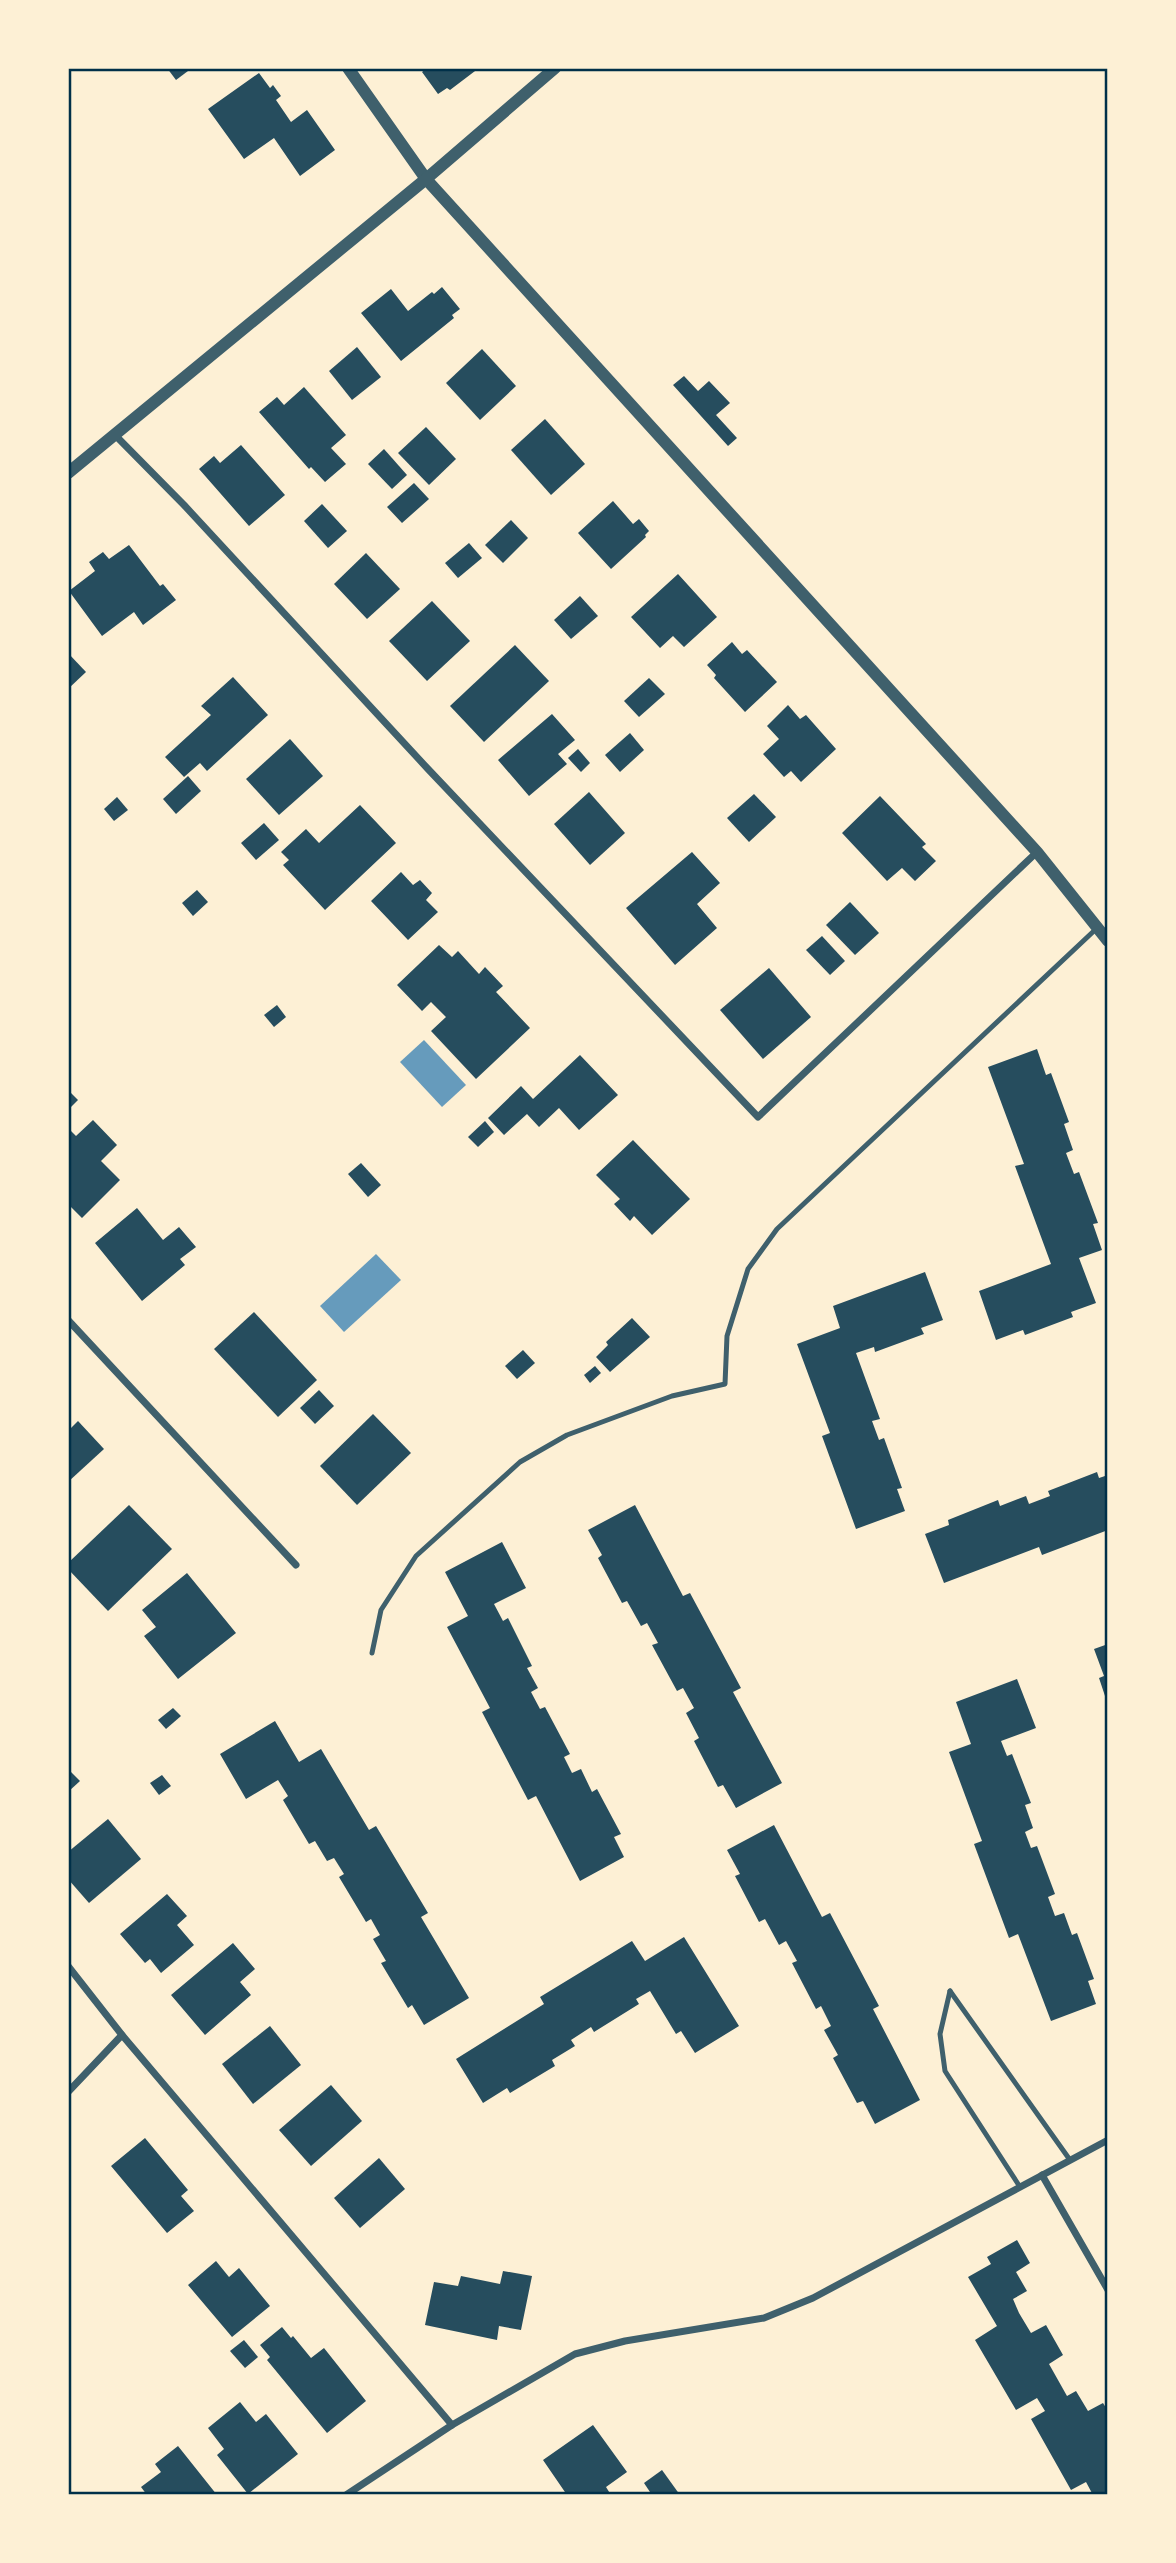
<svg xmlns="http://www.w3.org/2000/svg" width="1176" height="2563" font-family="'Open Sans',sans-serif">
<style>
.water{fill:#669bbc}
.building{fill:#264d5e}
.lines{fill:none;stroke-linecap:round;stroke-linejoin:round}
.service{stroke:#3f606c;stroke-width:5}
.minor{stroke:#3f606c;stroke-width:7}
.tertiary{stroke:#3f606c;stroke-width:12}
.neatline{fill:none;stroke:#003049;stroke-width:2.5}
</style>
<rect width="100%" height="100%" fill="#fdf0d5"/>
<!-- water -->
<g class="water">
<polygon points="424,1040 466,1085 442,1107 400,1062"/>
<polygon points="376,1254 401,1280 344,1332 320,1306"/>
</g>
<!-- building -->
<g class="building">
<polygon points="167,68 192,68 176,80"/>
<polygon points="427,68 479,68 450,90 447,88 438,94 422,72"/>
<polygon points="259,73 270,88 273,85 281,96 276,100 291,122 307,110 335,150 300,176 274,138 244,159 208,109"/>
<polygon points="442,287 460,309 452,315 454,318 401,361 361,313 391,289 408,311 432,292 434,294"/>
<polygon points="357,347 381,377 352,400 329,371"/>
<polygon points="482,349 516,386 480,420 446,383"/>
<polygon points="684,376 698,391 709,381 730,403 716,415 737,438 728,446 673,385"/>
<polygon points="304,387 346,435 331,448 346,464 325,482 311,467 309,469 259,412 277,397 284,405"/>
<polygon points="545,419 585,464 551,495 511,450"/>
<polygon points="426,427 456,459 429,485 398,453"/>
<polygon points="241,445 285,495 249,526 199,469 214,456 220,463"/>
<polygon points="384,449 407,475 392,489 368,464"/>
<polygon points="414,483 429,499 402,523 387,507"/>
<polygon points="613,501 633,524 639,519 649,531 645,535 646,537 611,569 578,533"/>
<polygon points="322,504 347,531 328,548 304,521"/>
<polygon points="511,520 528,538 503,563 485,545"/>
<polygon points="469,543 482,558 458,578 445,563"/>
<polygon points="129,545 160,586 163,584 176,600 143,625 134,612 102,636 69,591 95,571 89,562 103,552 109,559"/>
<polygon points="366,553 400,589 367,619 334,584"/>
<polygon points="678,574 717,617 684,647 673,636 660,648 631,617"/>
<polygon points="580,596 598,616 571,639 554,620"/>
<polygon points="432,601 470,641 427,681 389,641"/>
<polygon points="732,642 742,654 747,650 777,682 745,712 714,678 716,675 707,665"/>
<polygon points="515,645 549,681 484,742 450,706"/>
<polygon points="68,653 86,672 68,689"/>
<polygon points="233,677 268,715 207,771 200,763 184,777 165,757 211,715 201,706"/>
<polygon points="649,678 665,694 639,717 624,701"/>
<polygon points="788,705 800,719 806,715 836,749 801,782 791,771 784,777 763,754 779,739 767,726"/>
<polygon points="552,714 575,740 558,754 567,764 529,796 498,760"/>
<polygon points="630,733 644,750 620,772 605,755"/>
<polygon points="290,739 323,776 279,815 246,779"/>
<polygon points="578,749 590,763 581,772 568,758"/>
<polygon points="188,776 201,791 176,814 163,799"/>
<polygon points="589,792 625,833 590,865 554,824"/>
<polygon points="754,794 776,817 749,842 727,818"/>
<polygon points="880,796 926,844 922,847 936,861 915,881 902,868 887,881 842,833"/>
<polygon points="117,797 128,810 114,821 104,809"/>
<polygon points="360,805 396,843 325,910 283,865 289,860 281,852 306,829 319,843"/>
<polygon points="264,823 279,840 256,860 241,843"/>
<polygon points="692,852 720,883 697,904 717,928 675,965 626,908"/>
<polygon points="401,872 413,885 420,880 432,893 426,900 438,912 408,940 371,901"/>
<polygon points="197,890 208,902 193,916 182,903"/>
<polygon points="850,902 879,933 855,955 826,925"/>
<polygon points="822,936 845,961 830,975 806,950"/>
<polygon points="439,945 452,957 458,951 479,974 485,967 503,986 496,992 530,1028 476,1079 431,1031 446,1017 431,1002 422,1011 397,985"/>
<polygon points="769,968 811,1017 763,1059 720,1010"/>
<polygon points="277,1005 286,1017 274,1027 264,1015"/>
<polygon points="1037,1049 1046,1075 1051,1073 1069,1122 1064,1124 1073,1150 1066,1153 1074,1174 1079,1172 1098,1223 1093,1224 1102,1250 1079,1258 1096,1303 1071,1312 1073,1317 1025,1335 1023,1330 996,1340 979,1291 1051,1264 1015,1166 1024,1164 988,1067"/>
<polygon points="580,1055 618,1095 579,1130 559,1108 539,1127 527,1114 504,1135 488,1118 521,1086 533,1099"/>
<polygon points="70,1092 78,1100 70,1108 68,1094"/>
<polygon points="93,1120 117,1145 101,1161 120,1180 82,1218 68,1204 68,1128 76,1136"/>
<polygon points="485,1121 494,1132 478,1147 468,1137"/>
<polygon points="633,1140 690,1199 652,1235 634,1216 630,1221 614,1204 620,1199 596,1175"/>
<polygon points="361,1163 381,1185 368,1197 348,1174"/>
<polygon points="137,1208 163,1240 179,1227 196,1247 180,1259 185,1265 142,1301 95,1243"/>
<polygon points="925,1272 943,1320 921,1328 924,1334 875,1352 874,1347 856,1353 880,1419 872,1421 879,1440 884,1438 902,1488 897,1489 905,1511 856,1529 822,1436 830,1433 797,1344 840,1328 833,1306"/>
<polygon points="254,1312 317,1380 278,1417 214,1349"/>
<polygon points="632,1318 650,1337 610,1372 596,1357 608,1345 606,1342"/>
<polygon points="523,1350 535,1363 517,1379 505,1366"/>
<polygon points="595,1366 601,1373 590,1383 584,1375"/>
<polygon points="319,1390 334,1406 315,1424 300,1408"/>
<polygon points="373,1414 411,1453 357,1505 320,1466"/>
<polygon points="78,1421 104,1449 68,1482 68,1431"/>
<polygon points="1097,1472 1099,1478 1108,1475 1108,1530 1042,1555 1039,1547 944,1583 925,1534 949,1525 948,1520 998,1500 1000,1506 1026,1496 1029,1504 1050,1496 1048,1491"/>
<polygon points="129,1505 172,1549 108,1611 68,1569 68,1563"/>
<polygon points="635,1505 683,1596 690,1593 741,1688 733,1692 782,1783 736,1808 723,1785 718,1787 694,1741 699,1738 686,1713 694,1708 683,1688 677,1691 652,1645 658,1643 647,1623 641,1626 627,1601 622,1603 598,1558 602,1555 588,1530"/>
<polygon points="502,1542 526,1588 494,1604 503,1621 508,1618 532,1666 527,1668 538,1688 531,1692 540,1709 545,1707 570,1754 564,1757 572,1773 581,1769 592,1792 597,1789 621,1834 614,1837 624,1857 580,1881 536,1796 528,1800 482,1712 490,1708 447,1627 468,1616 445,1572"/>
<polygon points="187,1573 236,1633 178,1679 144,1636 156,1627 142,1610"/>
<polygon points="1108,1644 1108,1702 1107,1702 1099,1678 1104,1676 1094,1649"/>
<polygon points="1017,1679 1036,1728 1001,1741 1007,1756 1012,1754 1031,1803 1025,1805 1033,1828 1025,1832 1031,1848 1037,1846 1055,1894 1048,1897 1055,1916 1064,1913 1072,1935 1077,1933 1094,1979 1088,1981 1096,2004 1051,2021 1018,1934 1009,1938 974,1844 982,1841 949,1752 971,1744 956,1702"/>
<polygon points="173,1708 181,1716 166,1729 158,1720"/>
<polygon points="275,1721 299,1762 321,1749 369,1830 376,1826 428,1913 421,1917 469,1998 424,2025 412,2005 408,2008 381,1963 386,1961 373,1939 380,1935 371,1919 366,1922 339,1877 344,1874 334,1858 327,1861 315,1841 309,1844 283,1800 288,1796 278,1780 246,1799 220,1754"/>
<polygon points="68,1769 80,1781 68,1792"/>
<polygon points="162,1775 171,1786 159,1795 150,1783"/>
<polygon points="108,1819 141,1859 89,1903 68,1879 68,1852"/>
<polygon points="774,1825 822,1917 830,1913 879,2006 873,2009 920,2100 875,2124 863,2101 857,2103 833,2058 838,2055 824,2030 831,2026 821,2006 816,2009 792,1963 797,1961 786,1941 779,1945 765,1919 759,1922 735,1876 740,1874 727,1850"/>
<polygon points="167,1894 187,1916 177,1925 194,1945 161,1973 150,1959 145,1963 120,1934"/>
<polygon points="684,1937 739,2026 695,2053 681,2031 676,2034 650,1991 636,1999 639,2004 594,2032 591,2027 571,2040 575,2046 552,2060 555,2066 510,2093 507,2088 483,2103 456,2059 544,2004 540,1997 632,1941 645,1961"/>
<polygon points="233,1943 255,1969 240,1982 251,1995 205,2035 171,1995"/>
<polygon points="270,2026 301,2065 253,2104 222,2064"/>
<polygon points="331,2085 362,2121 311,2166 279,2130"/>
<polygon points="145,2138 188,2190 181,2196 194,2211 167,2233 111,2166"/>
<polygon points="379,2158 405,2189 360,2228 334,2198"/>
<polygon points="1017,2240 1030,2263 1016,2272 1027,2291 1013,2299 1019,2313 1031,2333 1046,2325 1063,2355 1049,2364 1067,2396 1076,2391 1088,2411 1103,2403 1108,2411 1108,2495 1093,2495 1086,2482 1071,2490 1031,2419 1045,2411 1037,2398 1016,2410 975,2340 997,2326 968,2277 991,2264 987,2257"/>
<polygon points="216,2261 229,2277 239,2268 270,2306 232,2337 188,2285"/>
<polygon points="503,2271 532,2276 521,2330 499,2326 497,2340 425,2325 434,2282 458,2286 461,2276 500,2284"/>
<polygon points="282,2327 291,2338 293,2336 311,2358 324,2348 366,2401 327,2433 267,2360 270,2357 260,2345"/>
<polygon points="244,2340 258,2357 245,2368 230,2351"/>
<polygon points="240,2402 256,2422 266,2414 298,2454 248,2494 217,2455 224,2449 208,2428"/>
<polygon points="593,2425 627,2472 606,2487 611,2495 567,2495 543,2460"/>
<polygon points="178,2446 217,2495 147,2495 141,2487 161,2472 155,2464"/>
<polygon points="662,2470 680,2495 652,2495 644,2483"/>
</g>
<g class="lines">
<!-- service -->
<g class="service">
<polyline points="372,1653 381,1610 416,1556 520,1462 567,1435 672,1396 725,1384 727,1336 748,1269 777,1229 1096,929"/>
<polyline points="950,1991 940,2034 945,2071 1020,2187"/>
<polyline points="950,1991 1070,2160"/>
</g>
<!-- minor -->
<g class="minor">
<polyline points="115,435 184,505 428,769 758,1117 1037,852"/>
<polyline points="68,1320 296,1565"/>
<polyline points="68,1966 122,2035 452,2425"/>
<polyline points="68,2092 122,2035"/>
<polyline points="1042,2175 1108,2290"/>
<polyline points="346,2495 452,2425 575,2354 625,2341 764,2318 813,2298 1108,2140"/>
</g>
<!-- tertiary -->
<g class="tertiary">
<polyline points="348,68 426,179 1037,852 1108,941"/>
<polyline points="68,473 426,179 555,68"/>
</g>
</g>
<!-- border -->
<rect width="1176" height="2563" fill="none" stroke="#fdf0d5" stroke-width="140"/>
<rect x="70" y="70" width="1036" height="2423" class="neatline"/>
</svg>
